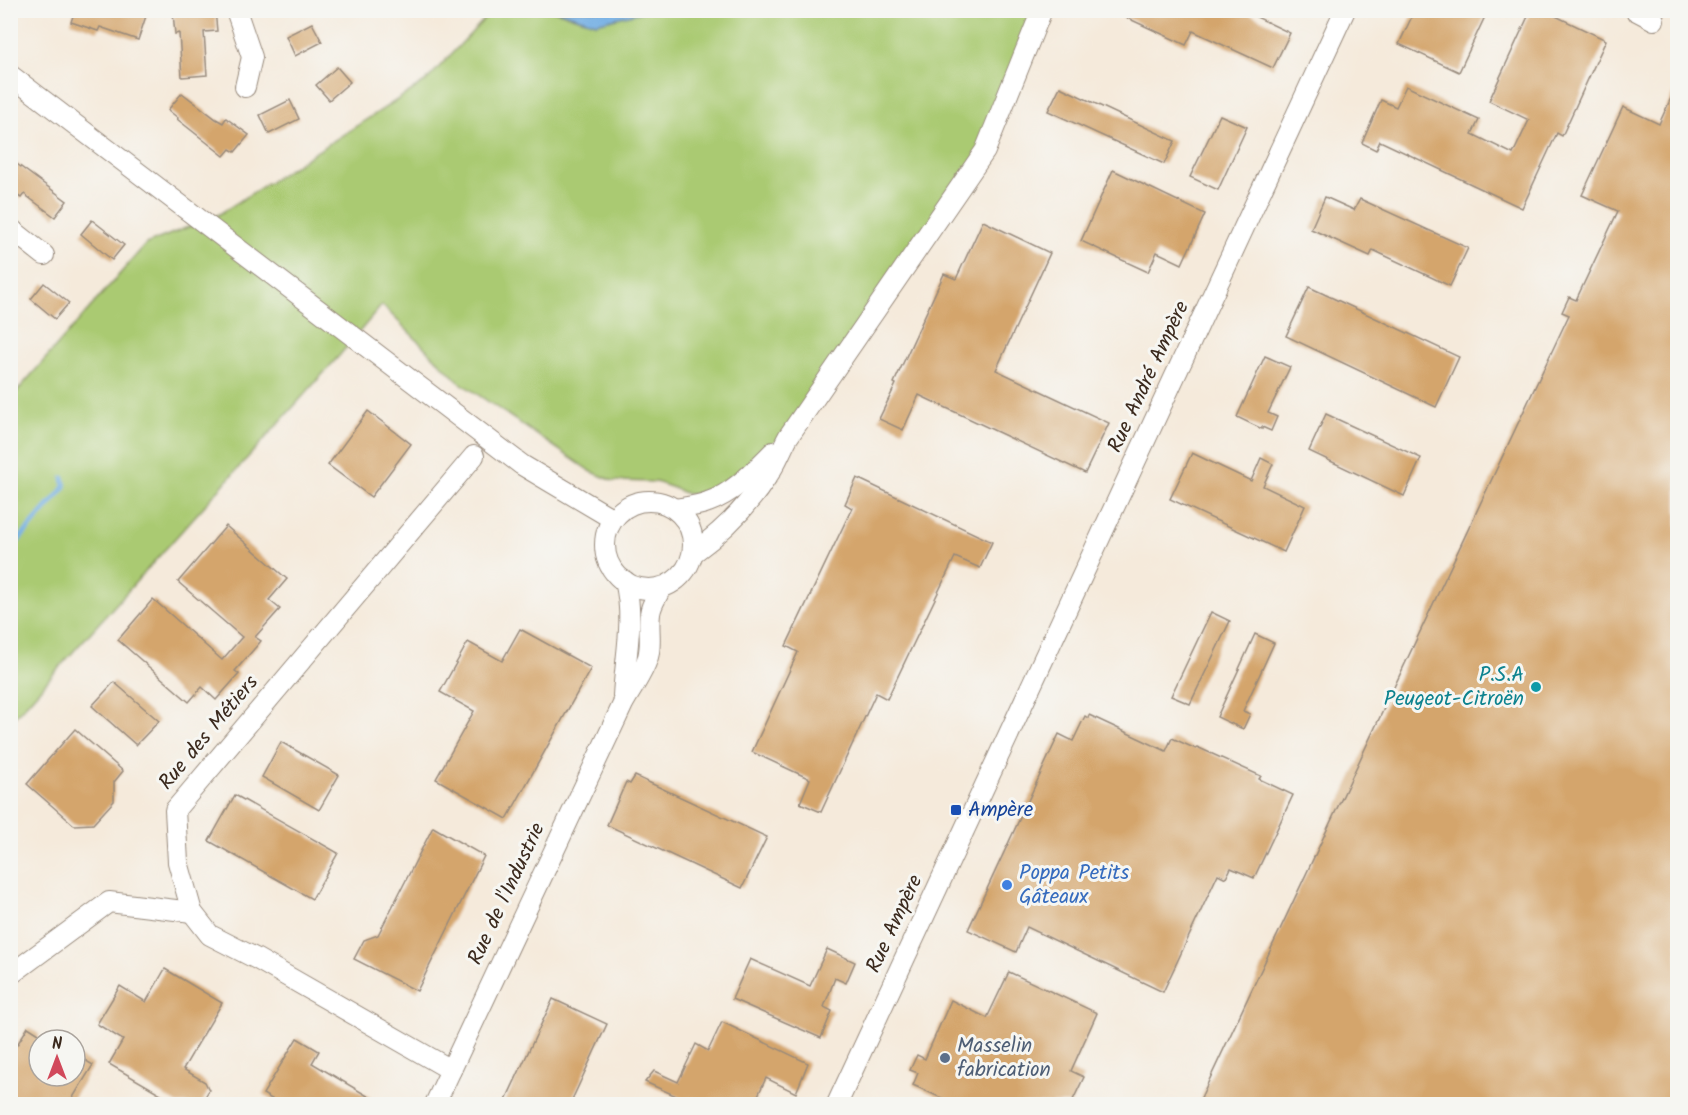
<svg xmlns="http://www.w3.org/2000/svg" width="1688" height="1115" font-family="Kalam,sans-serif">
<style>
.green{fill:#aaca72;stroke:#727a48;stroke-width:1.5}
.water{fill:#72aee4;stroke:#566c81;stroke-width:1.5}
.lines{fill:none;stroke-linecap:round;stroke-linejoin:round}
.stream{stroke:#72aee4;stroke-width:5}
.building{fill:#d4a56c}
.minor-casing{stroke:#988a7c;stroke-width:22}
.minor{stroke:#fff;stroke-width:20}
.culture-dot{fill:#0f9aa8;stroke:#f6f6f2;stroke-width:2}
.transit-dot{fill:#1a4fb4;stroke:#f6f6f2;stroke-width:2}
.shop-dot{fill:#3f7fe0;stroke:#f6f6f2;stroke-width:2}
.service-dot{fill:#5c6f8a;stroke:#f6f6f2;stroke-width:2}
.labels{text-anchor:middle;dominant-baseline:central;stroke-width:6;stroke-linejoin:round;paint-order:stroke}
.street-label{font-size:21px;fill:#3b2a1e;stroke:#f6f6f2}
.culture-label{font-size:21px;fill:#0d838f;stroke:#f6f6f2;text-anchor:end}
.transit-label{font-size:21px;fill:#164399;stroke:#f6f6f2;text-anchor:start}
.shop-label{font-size:21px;fill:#366cbe;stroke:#f6f6f2;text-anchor:start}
.service-label{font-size:21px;fill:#4e5e75;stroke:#f6f6f2;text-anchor:start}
</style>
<rect width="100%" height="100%" fill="#f6f6f2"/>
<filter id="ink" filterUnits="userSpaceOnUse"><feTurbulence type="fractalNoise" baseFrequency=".0167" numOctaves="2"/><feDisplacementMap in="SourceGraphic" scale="12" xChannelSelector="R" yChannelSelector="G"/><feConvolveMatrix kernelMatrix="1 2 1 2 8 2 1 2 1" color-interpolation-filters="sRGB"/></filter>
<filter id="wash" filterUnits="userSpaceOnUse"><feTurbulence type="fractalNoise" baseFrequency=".008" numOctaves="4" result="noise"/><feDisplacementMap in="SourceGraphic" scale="24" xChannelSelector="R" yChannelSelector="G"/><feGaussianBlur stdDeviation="1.35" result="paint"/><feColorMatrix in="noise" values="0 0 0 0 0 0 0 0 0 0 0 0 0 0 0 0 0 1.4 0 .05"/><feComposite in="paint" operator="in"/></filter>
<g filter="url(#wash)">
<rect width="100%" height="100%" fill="#f5eadb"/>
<!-- green -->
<polygon class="green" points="645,10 1042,11 985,151 789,440 709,490 695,494 687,494 671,487 656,482 613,481 590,471 458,381 382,305 339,356 11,721 11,398 146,244 218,215 425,82 492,11 554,11 596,23"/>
<!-- water -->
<polygon class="water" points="554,10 645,10 645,11 596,23"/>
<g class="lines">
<!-- stream -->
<polyline class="stream" points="10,550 65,487 63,478"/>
</g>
<g id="blocks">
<!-- building -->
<g class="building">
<polygon points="75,10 148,10 138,40 100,27 98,31 71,22"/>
<polygon points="200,10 215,10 217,31 204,32 207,75 182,77 179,33 175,34 173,13"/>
<polygon points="1110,10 1242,10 1290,33 1273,68 1193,31 1186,45"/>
<polygon points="1415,10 1488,10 1459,72 1399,44"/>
<polygon points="1531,10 1543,10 1606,40 1562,136 1557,133 1522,208 1380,141 1376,150 1362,143 1381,100 1396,107 1406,86 1479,120 1472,134 1513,154 1529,120 1489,101"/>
<polygon points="312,23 322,42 295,56 286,36"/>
<polygon points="337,67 350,82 329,100 316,85"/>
<polygon points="1677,85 1677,1092 1672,1104 1198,1104 1569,315 1562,312 1569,297 1576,300 1618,211 1582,195 1623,107 1659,124"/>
<polygon points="1060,87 1175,141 1164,164 1048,111"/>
<polygon points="182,93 216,119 223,123 226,118 249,135 235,152 230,149 224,156 177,119 178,118 168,110"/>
<polygon points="290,100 299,119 269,134 260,115"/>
<polygon points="1220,115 1247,127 1218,190 1190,177"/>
<polygon points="10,159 67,201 55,217 24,194 21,198 10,191"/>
<polygon points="1113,170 1205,214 1182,264 1157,252 1148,272 1081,241"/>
<polygon points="1325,197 1354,210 1360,199 1468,248 1450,286 1373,250 1370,256 1311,229"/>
<polygon points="92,220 124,245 112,260 81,234"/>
<polygon points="983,221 1050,253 996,370 1109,423 1085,473 919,395 903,430 879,419 896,384 894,383 944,274 956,279"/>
<polygon points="44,283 69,303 55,319 31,299"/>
<polygon points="1309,287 1459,357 1436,407 1286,336"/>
<polygon points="1265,356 1290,367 1268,413 1277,417 1271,431 1262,427 1262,429 1237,417"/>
<polygon points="368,411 411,444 371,497 328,465"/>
<polygon points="1326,414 1421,458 1404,496 1309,451"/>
<polygon points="1192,453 1251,481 1261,458 1273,464 1263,486 1305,506 1284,552 1170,499"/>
<polygon points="857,478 992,542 980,568 955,557 887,699 876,693 821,812 800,803 810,779 752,752 798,652 786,646 852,508 845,504"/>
<polygon points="226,526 287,579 269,600 280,609 255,637 261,641 235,671 239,674 216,700 202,687 189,702 118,640 153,599 222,660 242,637 178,582"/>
<polygon points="1211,612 1230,621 1190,704 1171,696"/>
<polygon points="520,629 591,668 507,819 436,779 474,711 440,692 468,642 502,661"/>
<polygon points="1255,634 1274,643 1243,711 1250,714 1243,729 1217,717"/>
<polygon points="114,682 159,721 136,745 92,706"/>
<polygon points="1089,715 1166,751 1172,738 1196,749 1197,747 1261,776 1259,779 1293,795 1254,878 1231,868 1226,878 1218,874 1163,992 1027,927 1016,952 968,930 1059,734 1073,741 1085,716 1088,718"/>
<polygon points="75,729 123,771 114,782 114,801 93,824 74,825 27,784"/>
<polygon points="281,742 339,775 319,810 262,777"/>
<polygon points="635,776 767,837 742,888 607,825 626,782 630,784"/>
<polygon points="235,795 338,853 312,899 209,841"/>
<polygon points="433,827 484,856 417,991 354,959 364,940 378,935"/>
<polygon points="827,949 855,962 846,983 835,978 824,1007 832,1011 821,1038 732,999 750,959 810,986"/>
<polygon points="165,969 222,1003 183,1069 205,1082 209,1090 201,1104 178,1104 109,1064 123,1040 97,1024 120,986 146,1002"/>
<polygon points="1009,972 1097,1013 1071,1071 1084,1077 1071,1104 947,1104 948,1101 913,1085 918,1073 910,1070 917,1055 925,1059 951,1000 987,1018"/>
<polygon points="553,999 607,1024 570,1104 504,1104"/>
<polygon points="722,1022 808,1063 796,1093 766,1078 754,1104 694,1104 645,1082 654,1071 678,1082 696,1044 708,1051"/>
<polygon points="28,1027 39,1034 39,1076 75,1076 75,1054 93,1065 69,1104 10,1104 10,1041 17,1045"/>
<polygon points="297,1038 319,1051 312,1063 381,1104 280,1104 263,1094"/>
</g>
</g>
</g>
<g filter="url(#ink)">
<use href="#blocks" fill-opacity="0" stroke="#988a7c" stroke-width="1.5"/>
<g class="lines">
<defs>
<g id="minor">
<polyline points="236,10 252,57 245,87"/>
<polyline points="1635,10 1654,20"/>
<polyline points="10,75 522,465 613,519"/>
<polyline points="10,228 44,255"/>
<circle cx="649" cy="545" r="44"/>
<path d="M 675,509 C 686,507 698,506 708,502 C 734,493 754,471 773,452"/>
<path d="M 693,553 C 721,533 749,505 768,475 C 776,464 781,450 788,437 L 985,151 L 1042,10"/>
<path d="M 623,696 C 625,657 635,620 625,581"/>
<polyline points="10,975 109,902 192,912"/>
<polyline points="451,1070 257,959 210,935 192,912 178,862 175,810 474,456"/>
<path d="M 435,1104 L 623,704 C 631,689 643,674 648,657 C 652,643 648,629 650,614 C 651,604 657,597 661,588"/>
<polyline points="837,1104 1345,10"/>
</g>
</defs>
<!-- minor casing -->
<use href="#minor" class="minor-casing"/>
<!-- minor -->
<use href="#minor" class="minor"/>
</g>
</g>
<!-- markers -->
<circle class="culture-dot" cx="1536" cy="687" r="6"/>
<rect class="transit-dot" x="950" y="804" width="12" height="12" rx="3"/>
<circle class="shop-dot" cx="1007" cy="885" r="6"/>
<circle class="service-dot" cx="945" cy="1058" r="6"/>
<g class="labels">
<!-- street labels -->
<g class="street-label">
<text transform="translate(1149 377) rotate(-65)">Rue André Ampère</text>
<text transform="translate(209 733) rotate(-50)">Rue des Métiers</text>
<text transform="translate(507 894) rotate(-65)">Rue de l'Industrie</text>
<text transform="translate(895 924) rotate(-65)">Rue Ampère</text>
</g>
<!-- culture labels -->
<g class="culture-label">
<text x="1524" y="675">P.S.A<tspan x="1524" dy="24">Peugeot-Citroën</tspan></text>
</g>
<!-- transit labels -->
<g class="transit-label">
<text x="968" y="810">Ampère</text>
</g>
<!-- shop labels -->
<g class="shop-label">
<text x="1019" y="873">Poppa Petits<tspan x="1019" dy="24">Gâteaux</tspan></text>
</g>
<!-- service labels -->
<g class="service-label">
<text x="957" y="1046">Masselin<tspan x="957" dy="24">fabrication</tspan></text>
</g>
</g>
<!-- margin -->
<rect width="1688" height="1115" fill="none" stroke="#f6f6f2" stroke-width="36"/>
<!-- north arrow -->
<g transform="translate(57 1058)"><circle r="28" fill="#f6f6f2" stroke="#aba49d" stroke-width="1.5"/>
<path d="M0-4.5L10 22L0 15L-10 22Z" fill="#d1495b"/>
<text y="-9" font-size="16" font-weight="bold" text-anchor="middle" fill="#3b2a1e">N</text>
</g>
</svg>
